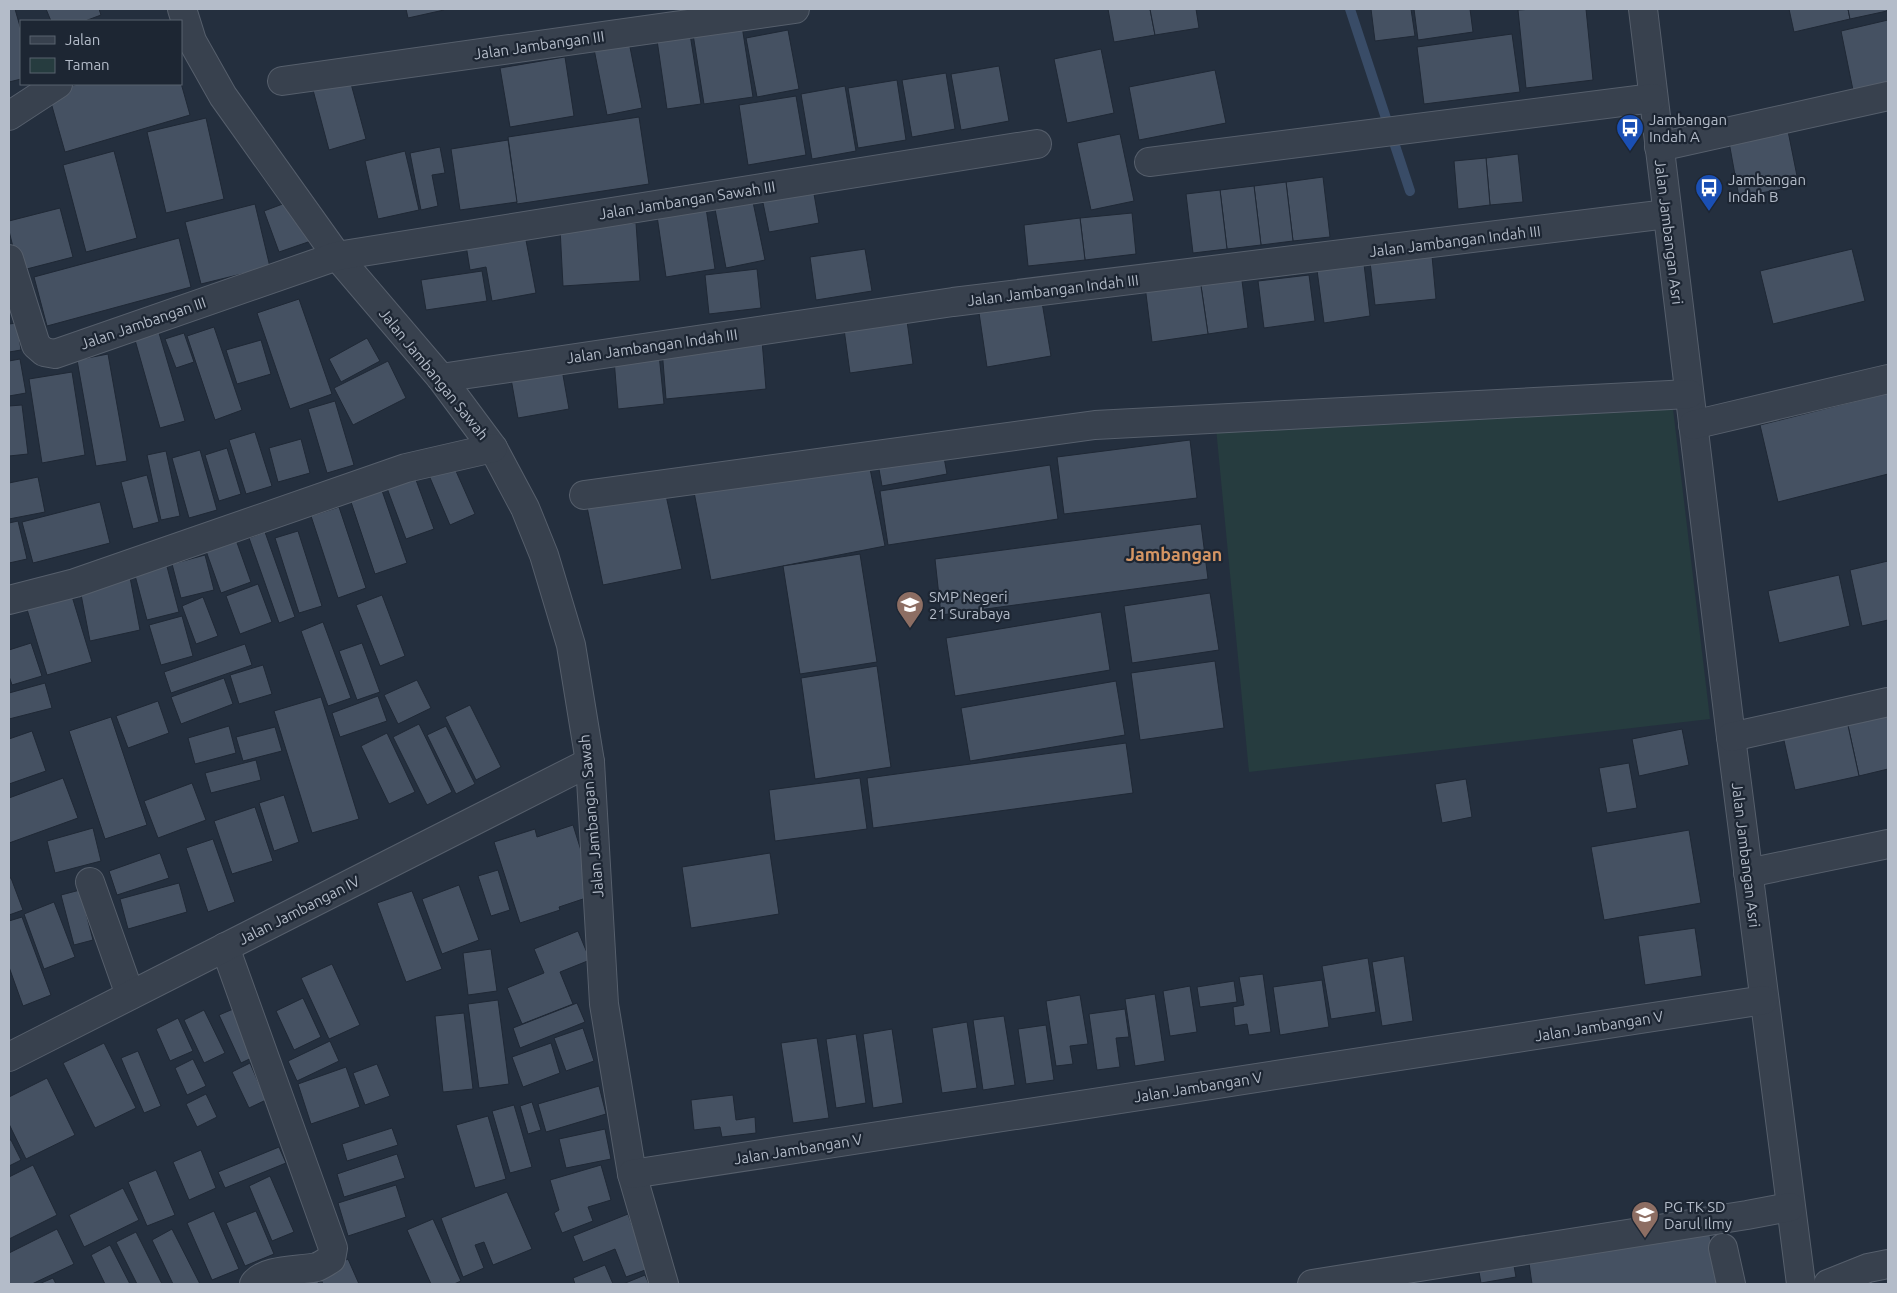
<svg xmlns="http://www.w3.org/2000/svg" width="1897" height="1293" font-family="Ubuntu,sans-serif">
<style>
.green{fill:#263c3f}
.lines{fill:none;stroke-linecap:round;stroke-linejoin:round}
.stream{stroke:#394c67;stroke-width:10}
.building{fill:#455162;stroke:#1f2835}
.minor-casing{stroke:#565f6c;stroke-width:30}
.minor{stroke:#38414e;stroke-width:28}
.labels{text-anchor:middle;dominant-baseline:central;stroke-width:4.5;stroke-linejoin:round;paint-order:stroke}
.street-label{font-size:15px;fill:#b4bcc9;stroke:#1d2633}
.poi-label{font-size:15px;fill:#b4bcc9;stroke:#1d2633;text-anchor:start}
.quarter-label{font-size:18px;font-weight:bold;fill:#d59563;stroke:#1d2633}
</style>
<rect width="100%" height="100%" fill="#242f3e"/>
<!-- green -->
<polygon class="green" points="1673,409 1710,719 1249,772 1216,428"/>
<g class="lines">
<!-- stream -->
<polyline class="stream" points="1350,9 1410,191"/>
</g>
<!-- building -->
<g class="building">
<polygon points="9,9 15,9 21,30 21,79 9,82"/>
<polygon points="46,9 99,9 101,15 85,21 51,21"/>
<polygon points="406,9 444,9 444,10 408,18"/>
<polygon points="1108,9 1150,9 1155,35 1114,42"/>
<polygon points="1150,9 1196,9 1199,28 1155,35"/>
<polygon points="1371,9 1411,9 1415,36 1375,41"/>
<polygon points="1414,9 1470,9 1473,32 1418,40"/>
<polygon points="1533,9 1586,9 1593,80 1526,88 1518,10"/>
<polygon points="1789,9 1848,9 1850,19 1794,32"/>
<polygon points="1848,9 1887,9 1887,11 1850,19"/>
<polygon points="1888,20 1888,83 1853,90 1841,31"/>
<polygon points="742,26 753,97 704,104 693,34"/>
<polygon points="788,30 799,89 757,97 746,38"/>
<polygon points="690,34 701,104 667,109 657,40"/>
<polygon points="1512,34 1520,92 1424,104 1417,47"/>
<polygon points="629,42 642,108 607,115 594,49"/>
<polygon points="1101,49 1114,113 1067,123 1054,59"/>
<polygon points="565,57 574,116 510,127 500,68"/>
<polygon points="999,66 1009,121 961,130 951,74"/>
<polygon points="1215,70 1226,123 1139,140 1129,87"/>
<polygon points="946,73 955,129 912,137 902,80"/>
<polygon points="350,80 366,139 329,150 313,90"/>
<polygon points="897,80 906,140 858,148 848,88"/>
<polygon points="181,83 190,115 65,152 48,92 78,84"/>
<polygon points="845,86 856,151 812,159 801,94"/>
<polygon points="796,96 806,155 748,165 739,105"/>
<polygon points="639,117 649,184 517,204 508,137"/>
<polygon points="206,118 224,199 166,213 147,132"/>
<polygon points="1788,131 1799,186 1739,197 1729,142"/>
<polygon points="1120,134 1134,201 1091,210 1077,143"/>
<polygon points="508,140 517,202 460,210 451,149"/>
<polygon points="440,147 445,173 432,175 438,206 421,210 410,153"/>
<polygon points="114,151 137,238 86,252 63,165"/>
<polygon points="405,151 419,210 378,219 365,161"/>
<polygon points="1518,154 1523,202 1490,205 1486,158"/>
<polygon points="1486,158 1490,205 1458,209 1454,161"/>
<polygon points="1323,177 1330,237 1293,241 1286,182"/>
<polygon points="1286,182 1293,241 1261,245 1254,186"/>
<polygon points="1254,186 1261,245 1227,249 1220,190"/>
<polygon points="813,188 819,223 769,232 762,198"/>
<polygon points="1220,190 1227,249 1193,253 1186,194"/>
<polygon points="296,199 311,241 279,252 264,211"/>
<polygon points="705,201 715,269 666,277 656,209"/>
<polygon points="753,202 765,260 726,268 715,209"/>
<polygon points="255,204 270,267 201,284 185,222"/>
<polygon points="60,208 73,257 19,271 9,231 9,221"/>
<polygon points="1132,213 1136,254 1085,260 1080,218"/>
<polygon points="1080,218 1085,260 1028,266 1024,225"/>
<polygon points="636,223 640,281 563,286 560,228"/>
<polygon points="525,235 536,293 492,301 486,267 470,270 466,245"/>
<polygon points="179,238 191,287 47,326 34,277"/>
<polygon points="865,249 872,291 816,300 810,257"/>
<polygon points="1852,249 1865,301 1773,324 1760,271"/>
<polygon points="1432,256 1436,299 1375,305 1370,262"/>
<polygon points="1364,264 1370,316 1324,323 1317,270"/>
<polygon points="757,269 761,308 709,314 705,275"/>
<polygon points="482,271 487,301 426,310 421,280"/>
<polygon points="1241,273 1248,328 1208,334 1200,279"/>
<polygon points="1309,275 1315,321 1264,328 1258,281"/>
<polygon points="1200,279 1208,334 1152,342 1145,286"/>
<polygon points="1041,296 1051,356 987,367 978,306"/>
<polygon points="299,299 332,394 290,409 257,313"/>
<polygon points="907,321 913,364 850,373 844,329"/>
<polygon points="17,323 21,350 9,352 9,324"/>
<polygon points="214,327 242,410 215,420 187,336"/>
<polygon points="159,333 185,421 160,428 135,340"/>
<polygon points="184,333 194,362 176,368 165,339"/>
<polygon points="367,338 380,361 341,382 329,359"/>
<polygon points="261,340 271,374 237,384 226,350"/>
<polygon points="762,340 766,389 666,399 662,349"/>
<polygon points="108,354 127,461 96,466 77,360"/>
<polygon points="659,354 664,404 618,409 614,359"/>
<polygon points="20,359 26,393 9,396 9,361"/>
<polygon points="388,361 406,398 353,425 334,388"/>
<polygon points="561,364 569,409 518,418 510,373"/>
<polygon points="72,372 85,455 42,463 29,379"/>
<polygon points="1888,393 1888,474 1778,502 1760,425"/>
<polygon points="335,401 354,465 327,473 308,409"/>
<polygon points="22,405 28,454 9,456 9,406"/>
<polygon points="255,432 272,486 246,494 229,440"/>
<polygon points="301,439 310,473 278,482 269,448"/>
<polygon points="1190,440 1197,498 1064,514 1057,457"/>
<polygon points="942,446 947,474 882,486 877,458"/>
<polygon points="227,448 241,494 219,501 205,455"/>
<polygon points="200,450 217,510 189,518 172,458"/>
<polygon points="166,451 180,516 161,520 147,455"/>
<polygon points="868,458 885,546 711,580 694,492"/>
<polygon points="452,462 475,514 450,525 428,473"/>
<polygon points="1050,465 1058,519 888,545 880,491"/>
<polygon points="412,469 434,529 406,539 384,480"/>
<polygon points="147,475 159,522 133,529 121,482"/>
<polygon points="38,477 45,512 9,519 9,483"/>
<polygon points="378,479 407,563 375,574 347,490"/>
<polygon points="664,486 682,569 603,585 586,502"/>
<polygon points="100,502 110,543 33,563 22,522"/>
<polygon points="339,507 366,588 338,598 311,516"/>
<polygon points="18,521 27,559 9,563 9,523"/>
<polygon points="1201,524 1208,579 941,615 935,559"/>
<polygon points="298,531 322,606 299,613 275,538"/>
<polygon points="265,532 295,617 279,623 249,538"/>
<polygon points="235,537 251,582 221,593 205,548"/>
<polygon points="860,554 877,662 800,674 783,566"/>
<polygon points="205,555 214,590 181,598 172,564"/>
<polygon points="165,559 179,612 147,620 133,568"/>
<polygon points="1888,561 1888,620 1862,626 1850,570"/>
<polygon points="129,572 140,630 90,641 79,584"/>
<polygon points="1839,575 1850,626 1779,643 1768,591"/>
<polygon points="258,584 272,622 240,634 226,596"/>
<polygon points="71,593 92,662 47,675 26,606"/>
<polygon points="1210,593 1219,650 1132,663 1124,606"/>
<polygon points="382,595 405,656 380,666 356,605"/>
<polygon points="203,597 218,636 196,644 182,606"/>
<polygon points="1101,612 1110,670 955,696 946,638"/>
<polygon points="182,616 193,656 161,665 149,625"/>
<polygon points="323,622 351,698 328,706 301,631"/>
<polygon points="31,643 42,676 12,685 9,676 9,650"/>
<polygon points="362,643 380,692 357,700 339,651"/>
<polygon points="245,644 252,665 171,693 164,672"/>
<polygon points="1215,661 1224,728 1140,740 1131,673"/>
<polygon points="263,665 272,694 239,704 230,675"/>
<polygon points="877,666 891,767 815,779 801,678"/>
<polygon points="224,678 233,704 181,724 171,697"/>
<polygon points="417,680 431,708 398,724 384,695"/>
<polygon points="1116,681 1125,735 970,761 961,708"/>
<polygon points="45,683 52,708 9,719 9,693"/>
<polygon points="378,696 387,721 340,737 332,713"/>
<polygon points="321,697 359,819 312,833 274,711"/>
<polygon points="158,701 169,733 128,748 116,716"/>
<polygon points="470,705 501,767 476,780 445,717"/>
<polygon points="1888,712 1888,769 1859,776 1847,721"/>
<polygon points="111,717 147,825 105,839 69,731"/>
<polygon points="1847,721 1859,776 1795,790 1783,736"/>
<polygon points="419,724 452,792 427,805 393,737"/>
<polygon points="229,726 236,753 195,764 188,738"/>
<polygon points="446,726 475,784 456,794 427,735"/>
<polygon points="275,727 282,751 243,761 236,737"/>
<polygon points="1682,729 1689,765 1639,776 1632,739"/>
<polygon points="32,731 46,771 9,784 9,739"/>
<polygon points="387,733 415,792 389,804 361,746"/>
<polygon points="1126,743 1133,793 873,828 867,778"/>
<polygon points="256,760 261,780 211,793 205,773"/>
<polygon points="1629,763 1637,808 1607,813 1599,768"/>
<polygon points="63,778 78,818 9,843 9,798"/>
<polygon points="860,778 867,829 775,841 769,790"/>
<polygon points="1466,779 1472,817 1442,823 1435,784"/>
<polygon points="192,783 206,820 158,838 144,801"/>
<polygon points="284,795 299,842 274,851 259,803"/>
<polygon points="255,807 273,861 232,874 214,821"/>
<polygon points="573,825 595,895 559,907 560,910 520,923 494,842 535,829 537,837"/>
<polygon points="93,828 101,861 55,873 47,841"/>
<polygon points="1689,830 1701,903 1604,920 1591,847"/>
<polygon points="213,839 235,902 208,912 186,848"/>
<polygon points="160,853 169,878 117,895 109,871"/>
<polygon points="770,853 779,914 691,928 682,867"/>
<polygon points="498,870 510,910 491,916 478,876"/>
<polygon points="9,878 11,878 23,910 9,915"/>
<polygon points="179,883 187,912 128,929 120,899"/>
<polygon points="459,885 479,940 442,954 422,899"/>
<polygon points="80,890 93,940 74,945 61,895"/>
<polygon points="412,891 442,969 406,982 377,903"/>
<polygon points="54,902 75,957 44,969 24,914"/>
<polygon points="22,917 51,995 23,1006 9,967 9,921"/>
<polygon points="1695,928 1702,976 1645,985 1638,936"/>
<polygon points="578,931 590,960 560,972 573,1004 522,1024 507,988 544,973 534,949"/>
<polygon points="491,949 497,991 468,995 463,953"/>
<polygon points="1404,956 1413,1021 1382,1026 1372,962"/>
<polygon points="1368,958 1376,1012 1331,1019 1322,966"/>
<polygon points="332,964 360,1025 329,1039 301,978"/>
<polygon points="1263,974 1271,1032 1249,1035 1247,1024 1235,1026 1233,1007 1244,1005 1239,977"/>
<polygon points="1322,980 1329,1027 1280,1035 1273,987"/>
<polygon points="1234,981 1237,1002 1200,1007 1197,987"/>
<polygon points="1190,986 1197,1032 1170,1036 1163,991"/>
<polygon points="1155,994 1165,1061 1135,1066 1125,999"/>
<polygon points="1080,995 1088,1044 1070,1046 1073,1064 1056,1066 1046,1001"/>
<polygon points="303,998 321,1037 294,1050 276,1011"/>
<polygon points="498,1000 509,1084 479,1088 468,1004"/>
<polygon points="577,1003 585,1022 520,1048 513,1028"/>
<polygon points="238,1007 260,1054 241,1063 219,1015"/>
<polygon points="1125,1009 1129,1037 1116,1038 1120,1067 1097,1070 1089,1014"/>
<polygon points="204,1010 225,1053 204,1063 184,1020"/>
<polygon points="464,1013 473,1089 443,1092 435,1016"/>
<polygon points="1004,1016 1015,1085 983,1090 973,1020"/>
<polygon points="178,1018 193,1051 170,1061 156,1029"/>
<polygon points="967,1022 977,1088 942,1093 932,1028"/>
<polygon points="1046,1025 1054,1080 1026,1084 1018,1029"/>
<polygon points="583,1028 594,1061 566,1071 554,1038"/>
<polygon points="892,1029 903,1103 873,1108 863,1034"/>
<polygon points="856,1034 866,1103 836,1108 826,1039"/>
<polygon points="817,1038 829,1118 793,1123 781,1043"/>
<polygon points="330,1041 339,1061 297,1081 288,1061"/>
<polygon points="104,1043 136,1108 95,1128 63,1063"/>
<polygon points="551,1043 560,1073 523,1087 512,1057"/>
<polygon points="138,1051 161,1106 144,1113 121,1058"/>
<polygon points="193,1059 206,1086 187,1095 175,1068"/>
<polygon points="250,1063 266,1100 249,1108 232,1072"/>
<polygon points="377,1064 390,1096 365,1105 353,1073"/>
<polygon points="346,1067 360,1107 311,1124 298,1084"/>
<polygon points="47,1078 75,1135 26,1159 9,1124 9,1097"/>
<polygon points="599,1086 606,1114 546,1132 538,1104"/>
<polygon points="206,1094 217,1117 197,1127 186,1104"/>
<polygon points="733,1095 736,1120 755,1117 756,1133 722,1137 720,1127 694,1130 691,1100"/>
<polygon points="532,1102 541,1130 528,1134 520,1106"/>
<polygon points="514,1105 532,1167 510,1173 492,1111"/>
<polygon points="488,1116 506,1179 475,1188 456,1125"/>
<polygon points="392,1128 398,1145 347,1161 342,1144"/>
<polygon points="605,1129 611,1159 566,1168 559,1139"/>
<polygon points="9,1140 11,1140 21,1160 9,1166"/>
<polygon points="279,1147 286,1163 225,1188 218,1172"/>
<polygon points="201,1150 216,1188 189,1200 173,1162"/>
<polygon points="397,1154 405,1178 344,1197 337,1174"/>
<polygon points="33,1165 57,1215 9,1239 9,1177"/>
<polygon points="601,1165 611,1200 588,1207 593,1221 562,1233 554,1213 559,1210 550,1180"/>
<polygon points="156,1170 175,1215 147,1226 128,1182"/>
<polygon points="270,1176 294,1232 272,1241 249,1186"/>
<polygon points="396,1185 406,1217 348,1236 338,1203"/>
<polygon points="123,1188 139,1220 84,1247 69,1215"/>
<polygon points="507,1192 532,1249 493,1265 484,1242 475,1245 484,1268 463,1277 441,1218"/>
<polygon points="214,1211 239,1269 212,1280 187,1223"/>
<polygon points="256,1211 274,1254 245,1266 226,1223"/>
<polygon points="628,1214 648,1269 626,1277 615,1249 583,1262 573,1236"/>
<polygon points="433,1219 461,1281 454,1284 431,1284 407,1230"/>
<polygon points="57,1229 74,1264 32,1284 9,1284 9,1253"/>
<polygon points="172,1229 200,1284 173,1284 152,1240"/>
<polygon points="1709,1230 1719,1284 1532,1284 1529,1263"/>
<polygon points="136,1232 162,1284 137,1284 116,1242"/>
<polygon points="110,1245 130,1284 105,1284 91,1255"/>
<polygon points="1512,1254 1516,1277 1481,1283 1477,1261"/>
<polygon points="348,1259 359,1284 323,1284 318,1273"/>
<polygon points="605,1265 613,1284 575,1284 573,1278"/>
<polygon points="313,1272 319,1284 288,1284"/>
<polygon points="645,1275 649,1284 623,1284"/>
<polygon points="53,1278 56,1284 39,1284"/>
</g>
<g class="lines">
<defs>
<g id="minor">
<polyline points="182,9 192,41 223,96 337,256 441,378 493,448 525,508 544,555 571,645 590,762 604,1004 632,1174 664,1284"/>
<polyline points="1643,9 1731,737 1801,1284"/>
<polyline points="282,81 795,9"/>
<polyline points="9,116 58,84"/>
<polyline points="1659,147 1888,96"/>
<polyline points="1149,162 1653,98"/>
<polyline points="9,259 36,345 44,352 55,354 337,256 1037,144"/>
<polyline points="441,378 953,302 1667,214"/>
<polyline points="1693,425 1888,379"/>
<polyline points="584,495 1095,425 1689,394"/>
<polyline points="9,600 75,583 406,468 493,448"/>
<polyline points="1731,737 1888,702"/>
<polyline points="1748,873 1888,844"/>
<polyline points="90,882 130,995"/>
<path d="M 225,947 L 333,1248 L 331,1259 C 326,1262 322,1265 317,1267 C 300,1271 264,1269 254,1284"/>
<polyline points="9,1057 590,762"/>
<polyline points="632,1174 1764,1000"/>
<polyline points="1723,1248 1731,1284"/>
<polyline points="1312,1284 1747,1215 1790,1207"/>
<polyline points="1828,1284 1868,1268 1888,1264"/>
</g>
</defs>
<!-- minor casing -->
<use href="#minor" class="minor-casing"/>
<!-- minor -->
<use href="#minor" class="minor"/>
</g>
<!-- icons -->
<defs>
<symbol id="bus-pin" viewBox="-11 -11 22 30"><path d="M0 17L-7.5 6A9.5 9.5 0 1 1 7.5 6Z" fill="#1a4fb4" stroke="#1d2633"/><path d="M-5-6H5V4H4V6H2V4H-2V6H-4V4H-5ZM-3.5-4V0h7V-4ZM-3.5 1.2v1.5H-2V1.2ZM2 1.2v1.5H3.5V1.2Z" fill="#fff"/></symbol>
<symbol id="school-pin" viewBox="-11 -11 22 30"><path d="M0 17L-7.5 6A9.5 9.5 0 1 1 7.5 6Z" fill="#8d6e63" stroke="#1d2633"/><path d="M0-5L7-2L0 1L-7-2ZM-4 1L0 2.5L4 1V4Q0 6-4 4Z" fill="#fff"/></symbol>
</defs>
<g fill-rule="evenodd">
<use href="#bus-pin" x="1614" y="112" width="32" height="43"/>
<use href="#bus-pin" x="1693" y="172" width="32" height="43"/>
<use href="#school-pin" x="894" y="589" width="32" height="43"/>
<use href="#school-pin" x="1629" y="1199" width="32" height="43"/>
</g>
<g class="labels">
<!-- street labels -->
<g class="street-label">
<text transform="translate(539 45) rotate(-8)">Jalan Jambangan III</text>
<text transform="translate(687 200) rotate(-9)">Jalan Jambangan Sawah III</text>
<text transform="translate(1669 232) rotate(83)">Jalan Jambangan Asri</text>
<text transform="translate(1455 241) rotate(-7)">Jalan Jambangan Indah III</text>
<text transform="translate(1053 290) rotate(-7)">Jalan Jambangan Indah III</text>
<text transform="translate(143 323) rotate(-19)">Jalan Jambangan III</text>
<text transform="translate(652 346) rotate(-8)">Jalan Jambangan Indah III</text>
<text transform="translate(434 374) rotate(51)">Jalan Jambangan Sawah</text>
<text transform="translate(591 816) rotate(-95)">Jalan Jambangan Sawah</text>
<text transform="translate(1746 855) rotate(83)">Jalan Jambangan Asri</text>
<text transform="translate(299 910) rotate(-27)">Jalan Jambangan IV</text>
<text transform="translate(1599 1026) rotate(-9)">Jalan Jambangan V</text>
<text transform="translate(1198 1087) rotate(-9)">Jalan Jambangan V</text>
<text transform="translate(798 1149) rotate(-9)">Jalan Jambangan V</text>
</g>
<!-- poi labels -->
<g class="poi-label">
<text x="1649" y="119">Jambangan<tspan x="1649" dy="17">Indah A</tspan></text>
<text x="1728" y="179">Jambangan<tspan x="1728" dy="17">Indah B</tspan></text>
<text x="929" y="596">SMP Negeri<tspan x="929" dy="17">21 Surabaya</tspan></text>
<text x="1664" y="1206">PG TK SD<tspan x="1664" dy="17">Darul Ilmy</tspan></text>
</g>
<!-- quarter labels -->
<g class="quarter-label">
<text x="1174" y="554">Jambangan</text>
</g>
</g>
<!-- border -->
<rect width="1897" height="1293" fill="none" stroke="#b4bcc9" stroke-width="20"/>
<!-- legend -->
<rect x="20" y="20" width="162" height="65" fill="#1d2633" stroke="#59626f"/>
<rect x="30" y="36" width="25" height="8" fill="#38414e" stroke="#59626f"/>
<text x="65" y="45" font-size="15" fill="#b4bcc9">Jalan</text>
<rect x="30" y="58" width="25" height="15" fill="#263c3f" stroke="#59626f"/>
<text x="65" y="70" font-size="15" fill="#b4bcc9">Taman</text>
</svg>
